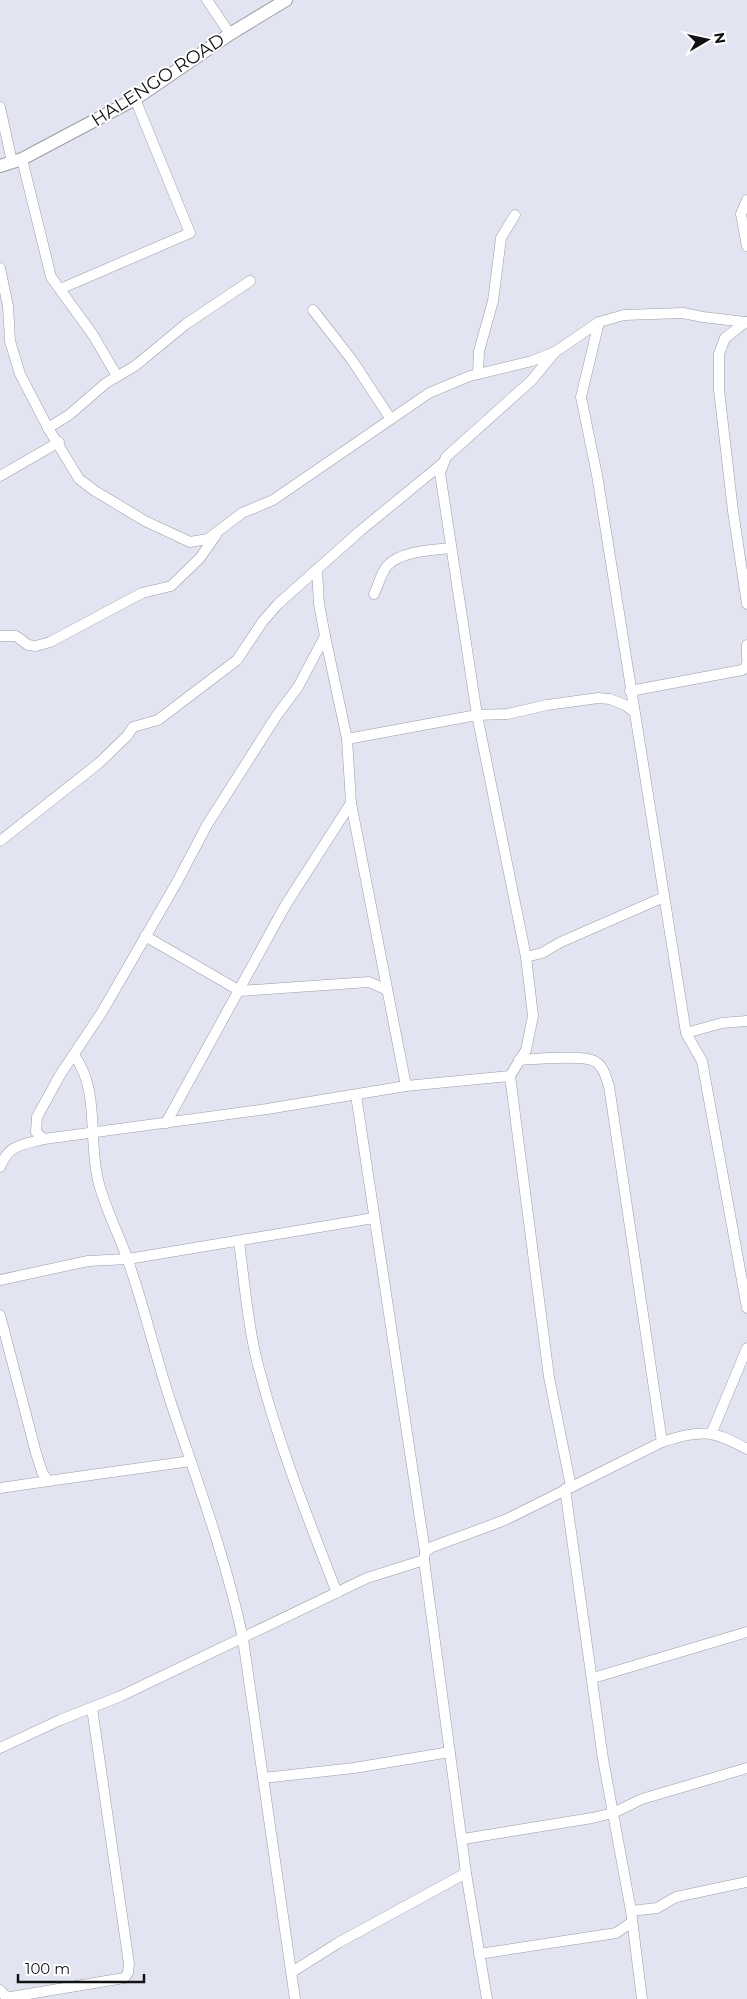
<svg xmlns="http://www.w3.org/2000/svg" width="747" height="1999" font-family="Montserrat,sans-serif">
<style>
.lines{fill:none;stroke-linecap:round;stroke-linejoin:round}
.minor-casing{stroke:#9b9ca8;stroke-width:11}
.tertiary-casing{stroke:#9b9ca8;stroke-width:14}
.minor{stroke:#fff;stroke-width:10}
.tertiary{stroke:#fff;stroke-width:12}
.labels{text-anchor:middle;dominant-baseline:central;stroke-width:4;stroke-linejoin:round;paint-order:stroke}
.street-label{font-size:18px;fill:#121216;stroke:#fff}
</style>
<rect width="100%" height="100%" fill="#e3e4f1"/>
<g class="lines">
<defs>
<g id="minor">
<polyline points="207,0 230,34"/>
<polyline points="0,107 12,162"/>
<polyline points="22,159 51,277 93,335 117,376"/>
<polyline points="747,200 741,214 747,246"/>
<polyline points="0,268 8,306 10,341 20,374 48,428 79,479 95,491 145,521 190,542 208,539 242,513 273,500 429,393 470,376 532,361 555,352 599,322 624,315 683,313 703,317 745,322"/>
<polyline points="60,289 190,233 135,99"/>
<polyline points="313,310 352,360 390,418"/>
<polyline points="599,322 581,397 597,475 686,1033 702,1061 747,1308"/>
<polyline points="746,322 725,338 719,354 719,390 733,511 747,604"/>
<polyline points="555,352 531,381 446,457 440,473 477,715 526,957 533,1016 526,1050 510,1076 549,1377 571,1487"/>
<polyline points="478,374 479,351 493,301 501,238 515,215"/>
<polyline points="48,428 69,415 106,383 135,366 186,324 250,281"/>
<polyline points="0,476 59,442"/>
<polyline points="317,570 319,604 325,636 347,739 351,803 406,1086"/>
<path d="M 374,594 C 378,586 381,573 387,566 C 400,551 432,550 451,548"/>
<polyline points="0,636 16,636 28,645 36,646 50,642 142,593 171,586 200,558 216,535"/>
<polyline points="747,645 747,658"/>
<polyline points="630,691 742,670 746,667 747,663"/>
<polyline points="347,739 477,715 507,714 547,705 598,698 610,699 625,705 633,711"/>
<polyline points="0,841 99,763 127,736 133,727 158,720 237,660 263,621 278,604 360,531 443,463"/>
<polyline points="145,936 240,991 369,982 387,990"/>
<polyline points="526,957 542,953 561,942 664,897"/>
<polyline points="686,1033 722,1023 747,1021"/>
<path d="M 74,1055 C 100,1090 88,1139 98,1180 C 104,1206 118,1232 127,1258 C 144,1305 155,1355 171,1403 C 197,1481 226,1558 243,1639 L 295,1999"/>
<path d="M 519,1060 C 536,1059 584,1054 596,1062 C 604,1067 606,1078 609,1086 L 662,1442"/>
<polyline points="356,1095 425,1552 424,1560 466,1873 487,1999"/>
<polyline points="166,1123 285,906 351,803"/>
<polyline points="44,1139 36,1132 37,1117 60,1075 102,1012 177,882 207,825 277,715 298,687 325,636"/>
<path d="M 0,1167 C 9,1144 22,1145 44,1139 L 267,1109 L 406,1086 L 510,1076"/>
<path d="M 239,1241 C 244,1279 247,1319 256,1357 C 276,1438 307,1516 337,1593"/>
<polyline points="0,1280 88,1261 128,1259 374,1218"/>
<polyline points="0,1315 36,1453 42,1472 48,1481 191,1461"/>
<polyline points="712,1432 747,1348"/>
<polyline points="0,1488 48,1481"/>
<polyline points="565,1489 603,1759 631,1911 642,1999"/>
<path d="M 425,1552 L 432,1547 L 505,1520 L 662,1442 C 702,1430 711,1429 747,1449"/>
<polyline points="593,1678 747,1632"/>
<polyline points="0,1748 60,1720 121,1696 367,1578 424,1560"/>
<polyline points="263,1778 354,1768 450,1752"/>
<polyline points="463,1839 592,1818 613,1813 642,1799 747,1768"/>
<polyline points="631,1911 657,1908 676,1897 747,1882"/>
<polyline points="479,1954 616,1933 632,1922"/>
<polyline points="292,1972 338,1943 466,1873"/>
<polyline points="0,1990 5,1996 11,1997 124,1978 128,1973 129,1964 92,1708"/>
</g>
<polyline id="tertiary" points="0,166 22,159 135,99 230,34 286,0"/>
</defs>
<!-- minor casing -->
<use href="#minor" class="minor-casing"/>
<!-- tertiary casing -->
<use href="#tertiary" class="tertiary-casing"/>
<!-- minor -->
<use href="#minor" class="minor"/>
<!-- tertiary -->
<use href="#tertiary" class="tertiary"/>
</g>
<g class="labels">
<!-- street labels -->
<g class="street-label">
<text transform="translate(158 80) rotate(-33)">HALENGO ROAD</text>
</g>
</g>
<!-- north arrow -->
<g transform="translate(707 40) rotate(81)" stroke="#ffffff" stroke-width="4" paint-order="stroke">
<path d="M0-4L9 19L0 12L-9 19Z" fill="#121216"/>
<text y="-8" font-size="14" font-weight="bold" text-anchor="middle" fill="#121216">N</text>
</g>
<!-- scale -->
<path d="M18 1974v8h126v-8" fill="none" stroke="#121216" stroke-width="2.5"/>
<text x="25" y="1974" font-size="15" fill="#121216" stroke="#ffffff" stroke-width="4" paint-order="stroke">100 m</text>
</svg>
